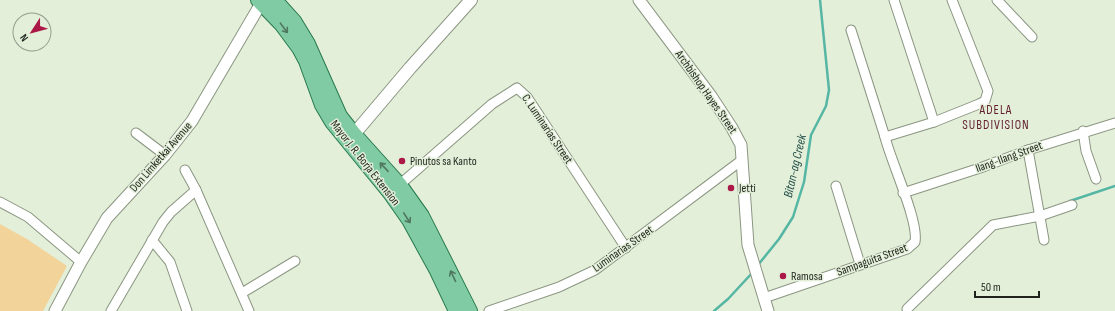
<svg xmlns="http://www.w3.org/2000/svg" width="1115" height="311" font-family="'Sofia Sans Condensed',sans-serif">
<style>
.green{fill:#f2d49b}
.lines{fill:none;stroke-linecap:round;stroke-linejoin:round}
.stream{stroke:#55b6a4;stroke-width:2.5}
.minor-casing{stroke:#8b9682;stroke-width:11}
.tertiary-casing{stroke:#8b9682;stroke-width:13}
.secondary-casing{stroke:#8b9682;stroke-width:14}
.primary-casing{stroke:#27794c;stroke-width:16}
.minor{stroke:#fff;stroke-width:9}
.tertiary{stroke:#fff;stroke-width:11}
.secondary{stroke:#fff;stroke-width:12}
.primary{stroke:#80cba4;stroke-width:14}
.oneway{stroke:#507760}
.poi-dot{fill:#ab1746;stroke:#e3efd9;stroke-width:1.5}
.labels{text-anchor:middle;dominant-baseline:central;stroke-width:3;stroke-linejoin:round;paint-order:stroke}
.street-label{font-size:12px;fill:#1f231b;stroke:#e3efd9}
.poi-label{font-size:12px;fill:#1f231b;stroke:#e3efd9;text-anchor:start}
.neighbourhood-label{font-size:13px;letter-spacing:1px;fill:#621d2d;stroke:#e3efd9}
.water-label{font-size:13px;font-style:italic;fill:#255048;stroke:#e3efd9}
</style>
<rect width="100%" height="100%" fill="#e3efd9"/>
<!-- green -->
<polygon class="green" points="0,224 27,239 67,266 43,311 0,311"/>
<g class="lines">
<!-- stream -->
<g class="stream">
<polyline points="1070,201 1115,186"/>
<polyline points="758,265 779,239 793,217 804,182 811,135 826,106 829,90 820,0"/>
<polyline points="714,311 728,299 753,272"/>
</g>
<defs>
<g id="minor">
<polyline points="894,0 934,122"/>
<polyline points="997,0 1032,37"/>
<polyline points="851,30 885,137"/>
<polyline points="1083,131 1086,151 1096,179"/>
<polyline points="136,133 165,155"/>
<polyline points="1028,150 1044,240"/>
<polyline points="185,170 196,190 249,311"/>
<polyline points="836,186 860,264"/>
<polyline points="396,188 492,104 517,88 527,97 626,248"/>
<polyline points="903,193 980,168 1028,150 1115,123"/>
<polyline points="0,202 28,217 81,262"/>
<polyline points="152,240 170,262 187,311"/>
<polyline points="242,293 295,261"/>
<path d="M 764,298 L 907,249 L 915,242 C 919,221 891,162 885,137 L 934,122 L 979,104 L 985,101 L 988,91 L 952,0"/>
<polyline points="907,309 993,225 1040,216 1072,205"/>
<polyline points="111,311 163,222 171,212 196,190"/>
<polyline points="489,311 559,287 595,270 742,160"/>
</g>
<g id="tertiary">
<polyline points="639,0 711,96 732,128 741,145 748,245 768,311"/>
<polyline points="55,311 81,262 107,218 165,155 192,121 263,0"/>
</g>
<polyline id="secondary" points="349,140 410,68 471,0"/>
<g id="primary">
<polyline points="258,0 282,25 299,48 306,61 322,105 332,122 390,193 409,220 437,271 456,311"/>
<polyline points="275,0 294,21 308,44 340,116 355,135 400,185 422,216 470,311"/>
</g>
</defs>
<!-- minor casing -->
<use href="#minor" class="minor-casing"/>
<!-- tertiary casing -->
<use href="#tertiary" class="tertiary-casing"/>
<!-- secondary casing -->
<use href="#secondary" class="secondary-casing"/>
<!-- primary casing -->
<use href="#primary" class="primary-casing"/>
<!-- minor -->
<use href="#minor" class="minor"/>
<!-- tertiary -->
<use href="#tertiary" class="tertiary"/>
<!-- secondary -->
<use href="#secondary" class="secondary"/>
<!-- primary -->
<use href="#primary" class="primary"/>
</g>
<!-- one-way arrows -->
<defs><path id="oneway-shaft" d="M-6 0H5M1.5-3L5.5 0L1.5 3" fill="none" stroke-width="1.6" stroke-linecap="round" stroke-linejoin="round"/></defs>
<g class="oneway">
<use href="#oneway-shaft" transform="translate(284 28) rotate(53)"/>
<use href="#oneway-shaft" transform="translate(384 167) rotate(-133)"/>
<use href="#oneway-shaft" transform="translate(407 218) rotate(57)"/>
<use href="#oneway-shaft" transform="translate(453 276) rotate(-115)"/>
</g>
<!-- markers -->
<g class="poi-dot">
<circle cx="402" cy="161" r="4"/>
<circle cx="731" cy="188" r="4"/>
<circle cx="783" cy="276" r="4"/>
</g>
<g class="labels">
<!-- street labels -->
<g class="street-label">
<text transform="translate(706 92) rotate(55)">Archbishop Hayes Street</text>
<text transform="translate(547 129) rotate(56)">C. Luminarias Street</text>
<text transform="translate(161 157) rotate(-49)">Don Limketkai Avenue</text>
<text transform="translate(1009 157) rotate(-20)">Ilang-Ilang Street</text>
<text transform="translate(365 163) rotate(52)">Mayor J. R. Borja Extension</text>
<text transform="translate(623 249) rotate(-35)">Luminarias Street</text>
<text transform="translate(872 260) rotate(-20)">Sampaguita Street</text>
</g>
<!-- poi labels -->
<g class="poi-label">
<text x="410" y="161">Pinutos sa Kanto</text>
<text x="739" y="188">Jetti</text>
<text x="791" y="276">Ramosa</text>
</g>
<!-- neighbourhood labels -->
<g class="neighbourhood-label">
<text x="996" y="110">ADELA<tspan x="996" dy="15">SUBDIVISION</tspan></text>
</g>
<!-- water labels -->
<g class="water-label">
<text transform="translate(795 166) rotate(-77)">Bitan-ag Creek</text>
</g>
</g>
<!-- north arrow -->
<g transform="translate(32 32) rotate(234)"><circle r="19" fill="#e3efd9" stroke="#959d8d"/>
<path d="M0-3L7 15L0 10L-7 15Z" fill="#ab1746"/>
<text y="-6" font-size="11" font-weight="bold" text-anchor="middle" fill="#1f231b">N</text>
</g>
<!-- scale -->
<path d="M975 291v6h64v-6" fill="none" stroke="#1f231b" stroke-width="2"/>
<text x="981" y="291" font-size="12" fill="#1f231b" stroke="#e3efd9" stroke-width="3" paint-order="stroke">50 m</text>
</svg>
